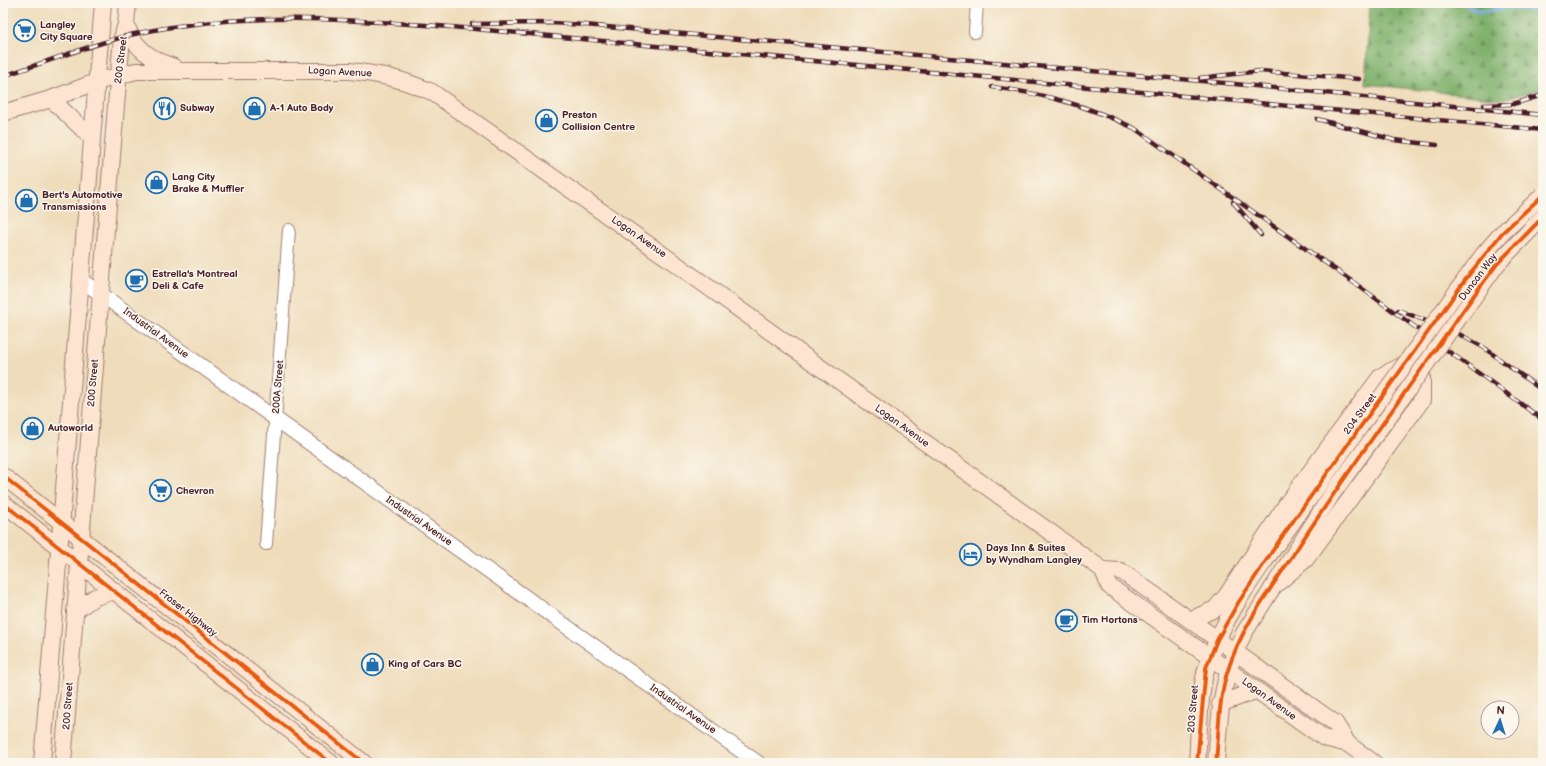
<svg xmlns="http://www.w3.org/2000/svg" width="1546" height="766" font-family="'Balsamiq Sans',sans-serif">
<style>
.forest{fill:url(#forest-firs);stroke:#64684b}
.lines{fill:none;stroke-linecap:round;stroke-linejoin:round}
.stream{stroke:#7dafe9;stroke-width:3.5}
.minor-casing{stroke:#9c7e72;stroke-width:14}
.tertiary-casing{stroke:#9c7e72;stroke-width:16}
.secondary-casing{stroke:#9c7e72;stroke-width:18}
.minor{stroke:#fff;stroke-width:12}
.tertiary{stroke:#fff;stroke-width:14}
.secondary{stroke:#fde4d0;stroke-width:16}
.rail-casing{stroke:#4a1f2b;stroke-width:4.5}
.rail{stroke:#fbf7ec;stroke-width:3;stroke-dasharray:9;stroke-linecap:butt}
.secondary-bridge-casing{stroke:#9c7e72;stroke-width:18;stroke-linecap:butt}
.secondary-bridge{stroke:#fde4d0;stroke-width:16}
.cycleway-casing{stroke:#fbf7ec;stroke-width:6}
.cycleway{stroke:#e8590c;stroke-width:4}
.labels{text-anchor:middle;dominant-baseline:central;stroke-width:3;stroke-linejoin:round;paint-order:stroke}
.poi-label{font-size:10px;font-weight:bold;fill:#4a1f2b;stroke:#fbf7ec;text-anchor:start}
.street-label{font-size:10px;fill:#4a1f2b;stroke:#fbf7ec}
</style>
<defs>
<pattern id="forest-firs" width="22" height="20" patternUnits="userSpaceOnUse"><rect width="22" height="20" fill="#7eb06b"/><path d="M5 1l3.5 6h-7zM16 11l3.5 6h-7z" fill="#698f58"/></pattern>
</defs>
<rect width="100%" height="100%" fill="#fbf7ec"/>
<filter id="ink" filterUnits="userSpaceOnUse"><feTurbulence type="fractalNoise" baseFrequency=".025" numOctaves="2"/><feDisplacementMap in="SourceGraphic" scale="8" xChannelSelector="R" yChannelSelector="G"/><feConvolveMatrix kernelMatrix="1 2 1 2 8 2 1 2 1" color-interpolation-filters="sRGB"/></filter>
<filter id="wash" filterUnits="userSpaceOnUse"><feTurbulence type="fractalNoise" baseFrequency=".012" numOctaves="4" result="noise"/><feDisplacementMap in="SourceGraphic" scale="16" xChannelSelector="R" yChannelSelector="G"/><feGaussianBlur stdDeviation="0.9" result="paint"/><feColorMatrix in="noise" values="0 0 0 0 0 0 0 0 0 0 0 0 0 0 0 0 0 1.4 0 .05"/><feComposite in="paint" operator="in"/></filter>
<g filter="url(#wash)">
<rect width="100%" height="100%" fill="#efdcba"/>
<!-- forest -->
<polygon class="forest" points="1370,3 1543,4 1543,89 1502,99 1365,84"/>
<g class="lines">
<!-- stream -->
<path class="stream" d="M 1464,3 C 1482,18 1489,8 1509,8 C 1520,8 1532,11 1543,12"/>
</g>
</g>
<g filter="url(#ink)">
<g class="lines">
<defs>
<g id="minor">
<polyline points="975,32 977,3"/>
<polyline points="266,544 289,230"/>
</g>
<g id="tertiary">
<polyline points="81,280 758,763"/>
<path d="M 1433,340 C 1467,292 1497,243 1543,206"/>
</g>
<g id="secondary">
<path d="M 126,24 C 134,49 151,59 174,67"/>
<polyline points="51,99 91,137"/>
<path d="M 3,113 L 51,99 L 96,82 L 136,71 L 349,71 C 382,74 401,79 432,92 L 669,259 L 1103,570 L 1121,571 L 1335,723 L 1348,744 L 1374,763"/>
<polyline points="3,476 364,763"/>
<polyline points="3,503 331,763"/>
<polyline points="1103,570 1109,586 1324,738 1348,744"/>
<polyline points="75,611 95,597 114,591"/>
<polyline points="1190,620 1215,609 1227,595 1288,502 1381,376 1422,356 1422,400 1306,559 1272,588"/>
<polyline points="1220,704 1255,691"/>
<polyline points="42,763 103,3"/>
<polyline points="63,763 116,106 122,38 126,24 128,3"/>
<path d="M 1197,763 C 1199,735 1199,692 1207,666 C 1224,613 1262,565 1294,520 C 1322,480 1351,439 1380,399"/>
<path d="M 1216,763 C 1220,712 1220,680 1244,633 L 1332,494 L 1394,409"/>
</g>
</defs>
<!-- minor casing -->
<use href="#minor" class="minor-casing"/>
<!-- tertiary casing -->
<use href="#tertiary" class="tertiary-casing"/>
<!-- secondary casing -->
<use href="#secondary" class="secondary-casing"/>
<!-- minor -->
<use href="#minor" class="minor"/>
<!-- tertiary -->
<use href="#tertiary" class="tertiary"/>
<!-- secondary -->
<use href="#secondary" class="secondary"/>
<defs>
<g id="rail">
<polyline points="472,24 552,23 585,25 1235,84 1543,115"/>
<path d="M 3,76 C 48,62 93,43 139,33 C 245,10 358,20 465,28 L 1543,130"/>
<polyline points="1200,78 1260,71 1359,79"/>
<path d="M 992,87 C 1045,94 1086,105 1134,128 L 1360,287 L 1543,420"/>
<polyline points="1484,105 1513,104 1543,95"/>
<polyline points="1317,119 1394,140 1437,145"/>
<polyline points="1233,202 1261,235"/>
<polyline points="1398,310 1455,332 1483,347 1543,391"/>
</g>
</defs>
<!-- rail casing -->
<use href="#rail" class="rail-casing"/>
<!-- rail -->
<use href="#rail" class="rail"/>
<defs>
<g id="secondary-bridge">
<polyline points="1380,399 1483,255 1502,233 1543,195"/>
<polyline points="1394,409 1497,264 1543,217"/>
</g>
</defs>
<!-- secondary-bridge casing -->
<use href="#secondary-bridge" class="secondary-bridge-casing"/>
<!-- secondary-bridge -->
<use href="#secondary-bridge" class="secondary-bridge"/>
<defs>
<g id="cycleway">
<polyline points="3,476 364,763"/>
<polyline points="3,503 331,763"/>
<polyline points="1197,763 1206,668 1217,640 1238,603 1281,538 1468,276 1502,233 1543,195"/>
<path d="M 1216,763 C 1219,732 1218,700 1228,670 C 1241,628 1269,591 1293,555 C 1351,465 1415,379 1477,291 L 1497,264 L 1543,217"/>
</g>
</defs>
<!-- cycleway casing -->
<use href="#cycleway" class="cycleway-casing"/>
<!-- cycleway -->
<use href="#cycleway" class="cycleway"/>
</g>
</g>
<!-- icons -->
<defs>
<symbol id="supermarket-ring" viewBox="-11 -11 22 22"><circle r="9.5" fill="#fbf7ec" stroke="#1f6fb2" stroke-width="1.5"/><path d="M-6-5.5h2.5l.6 2H6L4.5 2H-2.5L-4.4-4H-6ZM-1.5 3.2a1.3 1.3 0 1 0 .1 0ZM3 3.2a1.3 1.3 0 1 0 .1 0Z" fill="#1f6fb2"/></symbol>
<symbol id="restaurant-ring" viewBox="-11 -11 22 22"><circle r="9.5" fill="#fbf7ec" stroke="#1f6fb2" stroke-width="1.5"/><path d="M-5-6h1v4h1v-4h1v4h1v-4h1v5L-1.5 .5V6h-2V.5L-5-1ZM5-6V6H3V1.5H1.5Q1.5-4 5-6Z" fill="#1f6fb2"/></symbol>
<symbol id="shop-ring" viewBox="-11 -11 22 22"><circle r="9.5" fill="#fbf7ec" stroke="#1f6fb2" stroke-width="1.5"/><path d="M-5-2.5h2.3a2.7 3.5 0 0 1 5.4 0H5L5.5 6h-11ZM-1.5-2.5h3a1.5 2.3 0 0 0-3 0Z" fill="#1f6fb2"/></symbol>
<symbol id="cafe-ring" viewBox="-11 -11 22 22"><circle r="9.5" fill="#fbf7ec" stroke="#1f6fb2" stroke-width="1.5"/><path d="M-5.5-4.5H6V0H3Q3 3.5 0 3.5H-2.5Q-5.5 3.5-5.5 0ZM3-3.2v2h1.7v-2ZM-6 4.5H4V6H-6Z" fill="#1f6fb2"/></symbol>
<symbol id="hotel-ring" viewBox="-11 -11 22 22"><circle r="9.5" fill="#fbf7ec" stroke="#1f6fb2" stroke-width="1.5"/><path d="M-6-4.5h1.5V1H6V5H4.5V3h-9V5H-6ZM-4 0a1.8 1.8 0 1 1 3.6 0ZM.5 0V-2.5h3Q6-2.5 6 0Z" fill="#1f6fb2"/></symbol>
</defs>
<g fill-rule="evenodd">
<use href="#supermarket-ring" x="12" y="18" width="25" height="25"/>
<use href="#restaurant-ring" x="152" y="96" width="25" height="25"/>
<use href="#shop-ring" x="242" y="96" width="25" height="25"/>
<use href="#shop-ring" x="534" y="108" width="25" height="25"/>
<use href="#shop-ring" x="144" y="170" width="25" height="25"/>
<use href="#shop-ring" x="14" y="188" width="25" height="25"/>
<use href="#cafe-ring" x="124" y="268" width="25" height="25"/>
<use href="#shop-ring" x="20" y="416" width="25" height="25"/>
<use href="#supermarket-ring" x="148" y="478" width="25" height="25"/>
<use href="#hotel-ring" x="958" y="542" width="25" height="25"/>
<use href="#cafe-ring" x="1054" y="608" width="25" height="25"/>
<use href="#shop-ring" x="360" y="652" width="25" height="25"/>
</g>
<g class="labels">
<!-- poi labels -->
<g class="poi-label">
<text x="40" y="25">Langley<tspan x="40" dy="12">City Square</tspan></text>
<text x="180" y="108">Subway</text>
<text x="270" y="108">A-1 Auto Body</text>
<text x="562" y="115">Preston<tspan x="562" dy="12">Collision Centre</tspan></text>
<text x="172" y="177">Lang City<tspan x="172" dy="12">Brake &amp; Muffler</tspan></text>
<text x="42" y="195">Bert's Automotive<tspan x="42" dy="12">Transmissions</tspan></text>
<text x="152" y="274">Estrella's Montreal<tspan x="152" dy="12">Deli &amp; Cafe</tspan></text>
<text x="48" y="428">Autoworld</text>
<text x="176" y="491">Chevron</text>
<text x="986" y="548">Days Inn &amp; Suites<tspan x="986" dy="12">by Wyndham Langley</tspan></text>
<text x="1082" y="620">Tim Hortons</text>
<text x="388" y="664">King of Cars BC</text>
</g>
<!-- street labels -->
<g class="street-label">
<text transform="translate(121 60) rotate(-83)">200 Street</text>
<text transform="translate(340 72) rotate(3)">Logan Avenue</text>
<text transform="translate(639 237) rotate(35)">Logan Avenue</text>
<text transform="translate(1478 277) rotate(-53)">Duncan Way</text>
<text transform="translate(156 333) rotate(36)">Industrial Avenue</text>
<text transform="translate(93 383) rotate(-85)">200 Street</text>
<text transform="translate(278 387) rotate(-85)">200A Street</text>
<text transform="translate(1360 414) rotate(-54)">204 Street</text>
<text transform="translate(902 426) rotate(36)">Logan Avenue</text>
<text transform="translate(419 521) rotate(35)">Industrial Avenue</text>
<text transform="translate(188 613) rotate(38)">Fraser Highway</text>
<text transform="translate(1269 699) rotate(36)">Logan Avenue</text>
<text transform="translate(68 706) rotate(-86)">200 Street</text>
<text transform="translate(683 709) rotate(35)">Industrial Avenue</text>
<text transform="translate(1193 709) rotate(-85)">203 Street</text>
</g>
</g>
<!-- margin -->
<rect width="1546" height="766" fill="none" stroke="#fbf7ec" stroke-width="16"/>
<!-- north arrow -->
<g transform="translate(1500 720) rotate(4)"><circle r="19" fill="#fbf7ec" stroke="#b4a19f"/>
<path d="M0-3L7 15L0 10L-7 15Z" fill="#1f6fb2"/>
<text y="-6" font-size="11" font-weight="bold" text-anchor="middle" fill="#4a1f2b">N</text>
</g>
</svg>
